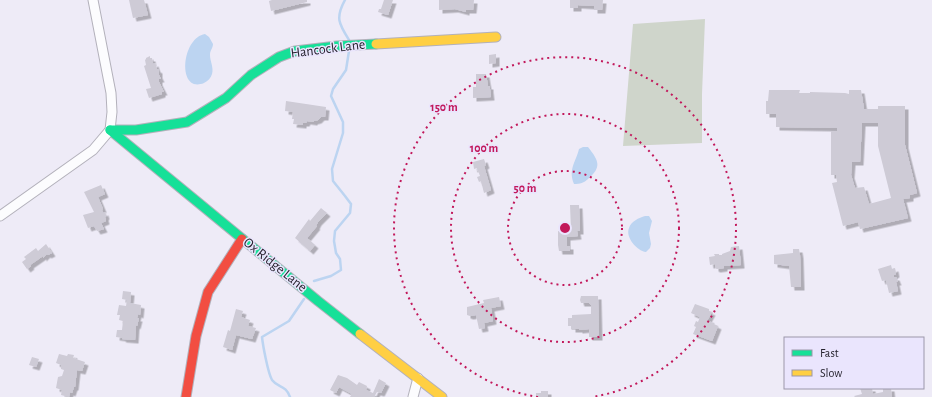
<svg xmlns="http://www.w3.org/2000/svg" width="932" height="397" font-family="'Alegreya Sans',sans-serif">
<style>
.green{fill:#cfd5cb}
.water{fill:#bcd4f1}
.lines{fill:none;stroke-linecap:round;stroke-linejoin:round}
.stream{stroke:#bcd4f1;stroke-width:2.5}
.building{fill:#cecbd6;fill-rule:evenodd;filter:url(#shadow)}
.street-casing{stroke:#b3b1bb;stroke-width:11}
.fast-casing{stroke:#b3b1bb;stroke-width:11}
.slow-casing{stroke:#b3b1bb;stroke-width:11}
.jam-casing{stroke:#b3b1bb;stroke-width:11}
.street{stroke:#fcfcfe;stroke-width:9}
.fast{stroke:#16e098;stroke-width:9}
.slow{stroke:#ffcf43;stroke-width:9}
.jam{stroke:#f24e42;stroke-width:9}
.ring{fill:none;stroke:#c2185b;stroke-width:2;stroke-dasharray:2 4}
.labels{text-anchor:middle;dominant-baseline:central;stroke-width:3;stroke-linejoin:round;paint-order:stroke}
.street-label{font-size:14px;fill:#25222d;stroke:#eae5fd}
.centre{fill:#c2185b;stroke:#eae5fd;stroke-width:2}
.ring-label{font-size:12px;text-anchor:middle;font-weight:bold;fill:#c2185b;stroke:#eae5fd;stroke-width:3;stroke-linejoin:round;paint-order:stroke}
</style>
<defs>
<filter id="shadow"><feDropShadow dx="3.5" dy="3.5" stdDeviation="0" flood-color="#0004"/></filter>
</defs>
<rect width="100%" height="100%" fill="#eeebf7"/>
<!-- green -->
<polygon class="green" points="705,19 702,94 702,143 623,146 633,24"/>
<!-- water -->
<g class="water">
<path d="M 205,34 L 209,37 L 213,44 C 213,48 210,50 210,55 C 210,61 214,68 212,74 C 211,78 208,81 204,83 C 177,94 181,38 205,34 Z"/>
<path d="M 583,147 L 588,147 C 599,161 602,167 588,179 C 584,183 580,184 574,184 C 568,169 576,162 579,149 Z"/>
<path d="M 645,216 L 649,216 L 652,221 L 649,233 L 651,244 L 650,248 L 646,252 C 637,251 625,237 629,228 C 631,221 639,218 645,216 Z"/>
</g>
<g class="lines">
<!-- stream -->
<g class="stream">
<path d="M 345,0 C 335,18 339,24 349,40"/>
<polyline points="314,281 331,276 341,270 340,259 336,253 334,241 335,231 350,213 351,204 345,196 333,181 332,169 343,133 343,122 331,96 333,89 346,70 349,51"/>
<path d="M 290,397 C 286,385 278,388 272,380 C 268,373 263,346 262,337 L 289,321 L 304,299"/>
</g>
</g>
<!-- building -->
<g class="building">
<polygon points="129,0 144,0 148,15 133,18"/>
<polygon points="272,0 307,0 307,2 271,11 269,1"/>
<polygon points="384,0 393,0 388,15 378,12 379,9 381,9"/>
<polygon points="439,0 474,0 473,10 466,10 466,12 455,9 439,10"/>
<polygon points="570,0 603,0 602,10 594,10 594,6 578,5 578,8 570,8"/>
<polygon points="496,54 496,63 489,64 489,55"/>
<polygon points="150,56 150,58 152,58 153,64 155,63 157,69 159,70 159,75 161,79 159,79 159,82 164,92 162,92 162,94 149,98 146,89 151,88 144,66 146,65 145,60 146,59 146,58"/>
<polygon points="476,74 486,74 488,86 490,86 490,89 491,97 473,98 473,87 476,87"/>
<path d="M 769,90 L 800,90 L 799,93 L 810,93 L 810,92 L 845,93 L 849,94 L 849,90 L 861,90 L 864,109 L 878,109 L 878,106 L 905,106 L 905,145 L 917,193 L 910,195 L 910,198 L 903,199 L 908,218 L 860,229 L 858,222 L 843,226 L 832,183 L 837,182 L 836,175 L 831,175 L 831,131 L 837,131 L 837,128 L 776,127 L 776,114 L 766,114 L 766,101 L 768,101 ZM 862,123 L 878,123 L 878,146 L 891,198 L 869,204 L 864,187 L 855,188 L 851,175 L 852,162 L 860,162 Z"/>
<polygon points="286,101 326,107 325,117 321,117 318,120 314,121 314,122 307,121 306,123 303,123 303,125 293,124 294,119 292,119 293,112 285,111"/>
<polygon points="484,159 486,165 484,166 491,190 484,193 481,181 479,182 477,177 480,176 477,168 474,169 473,162"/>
<polygon points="101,185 105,194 98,197 103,209 102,210 103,213 105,212 106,216 105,217 106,221 101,223 104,229 97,231 94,226 88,228 83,215 94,212 84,192"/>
<polygon points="570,205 579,205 580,231 577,231 578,236 567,237 567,246 570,246 570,251 559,251 558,245 558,231 571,230"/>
<polygon points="321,208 327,213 318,222 316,226 317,226 307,238 315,245 310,251 295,238 309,219 310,221"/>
<polygon points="46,244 52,253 48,255 47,254 43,258 43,256 30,265 31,266 27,269 22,262 26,259 24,257 36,248 38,251"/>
<polygon points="739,246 741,265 724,266 724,268 717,269 715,268 715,264 710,265 709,257 715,256 714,254 719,254 719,255 722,255 722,254 730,251 731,247"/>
<polygon points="793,249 799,249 800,255 801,287 791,287 789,266 774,264 774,255 793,253"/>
<polygon points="891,265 892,269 895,268 896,274 894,275 894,277 896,277 898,282 896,282 898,291 889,293 886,280 882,281 878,269"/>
<polygon points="123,291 131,292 130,303 141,305 140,315 138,314 137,318 139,318 137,326 136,325 135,340 122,339 123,338 116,337 117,330 122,330 123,321 119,320 120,315 117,315 119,305 126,306 127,300 122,299"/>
<polygon points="581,296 598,296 599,337 589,337 589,329 579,330 579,329 572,329 572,326 568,326 568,318 572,318 572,315 591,314 591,305 589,303 581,303 580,300"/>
<polygon points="499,297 501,306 491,308 493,321 484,323 485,328 479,329 476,315 470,316 467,315 467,307 484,303 483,300"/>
<polygon points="695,304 709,309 709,311 712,312 707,321 715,323 714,324 718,326 712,341 693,334 696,327 694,326 696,321 698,322 700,317 691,313"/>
<polygon points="236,309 243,311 241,317 250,320 248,326 256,328 252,339 236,335 232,350 223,347 228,330 230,331"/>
<polygon points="59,354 67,356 68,354 74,355 73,358 85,362 82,371 77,370 75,387 74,387 72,393 70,392 69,397 61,395 62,390 56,388 58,377 62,376 64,370 61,369 61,365 56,363"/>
<polygon points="32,357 39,359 36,367 29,365"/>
<polygon points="338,375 347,378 357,385 359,382 367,386 366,390 373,393 379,379 386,383 381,393 377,392 374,397 350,397 352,394 339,387 336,393 330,390"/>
<polygon points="860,388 872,388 873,394 883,392 883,388 891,388 892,397 855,397 854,396 862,394"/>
<polygon points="541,391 548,391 548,397 536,397 536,393 541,393"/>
</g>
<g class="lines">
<defs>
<g id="street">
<polyline points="0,216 93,150 110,130 112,112 111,93 93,0"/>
<polyline points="413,397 418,378"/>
</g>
<g id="fast">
<polyline points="110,130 318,301 360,334"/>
<polyline points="110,130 136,130 187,122 226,98 251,75 279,57 295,51 337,46 376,44"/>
</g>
<g id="slow">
<polyline points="376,44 496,37"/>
<polyline points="360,334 442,397"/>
</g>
<polyline id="jam" points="186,397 196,336 208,292 242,239"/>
</defs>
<!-- street casing -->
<use href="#street" class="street-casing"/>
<!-- fast casing -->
<use href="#fast" class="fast-casing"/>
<!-- slow casing -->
<use href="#slow" class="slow-casing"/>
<!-- jam casing -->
<use href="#jam" class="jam-casing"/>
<!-- street -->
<use href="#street" class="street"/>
<!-- fast -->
<use href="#fast" class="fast"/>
<!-- slow -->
<use href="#slow" class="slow"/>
<!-- jam -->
<use href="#jam" class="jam"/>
</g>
<!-- distance rings -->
<g class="ring">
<circle cx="565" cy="228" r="57"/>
<circle cx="565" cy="228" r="114"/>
<path d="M538 397A171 171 0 1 1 592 397"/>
</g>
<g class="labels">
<!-- street labels -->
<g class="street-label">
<text transform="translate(328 49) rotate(-7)">Hancock Lane</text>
<text transform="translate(275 265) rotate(39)">Ox Ridge Lane</text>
</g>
</g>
<circle cx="565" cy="228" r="6" class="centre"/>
<g class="ring-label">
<text x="444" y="111">150 m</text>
<text x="484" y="152">100 m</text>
<text x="525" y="192">50 m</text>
</g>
<!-- legend -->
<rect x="784" y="337" width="140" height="52" fill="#eae5fd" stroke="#9b97aa"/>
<rect x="792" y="350" width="20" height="6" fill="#16e098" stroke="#9b97aa"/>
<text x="820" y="357" font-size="12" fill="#25222d">Fast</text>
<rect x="792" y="370" width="20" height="6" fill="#ffcf43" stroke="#9b97aa"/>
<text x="820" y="377" font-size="12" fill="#25222d">Slow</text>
</svg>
